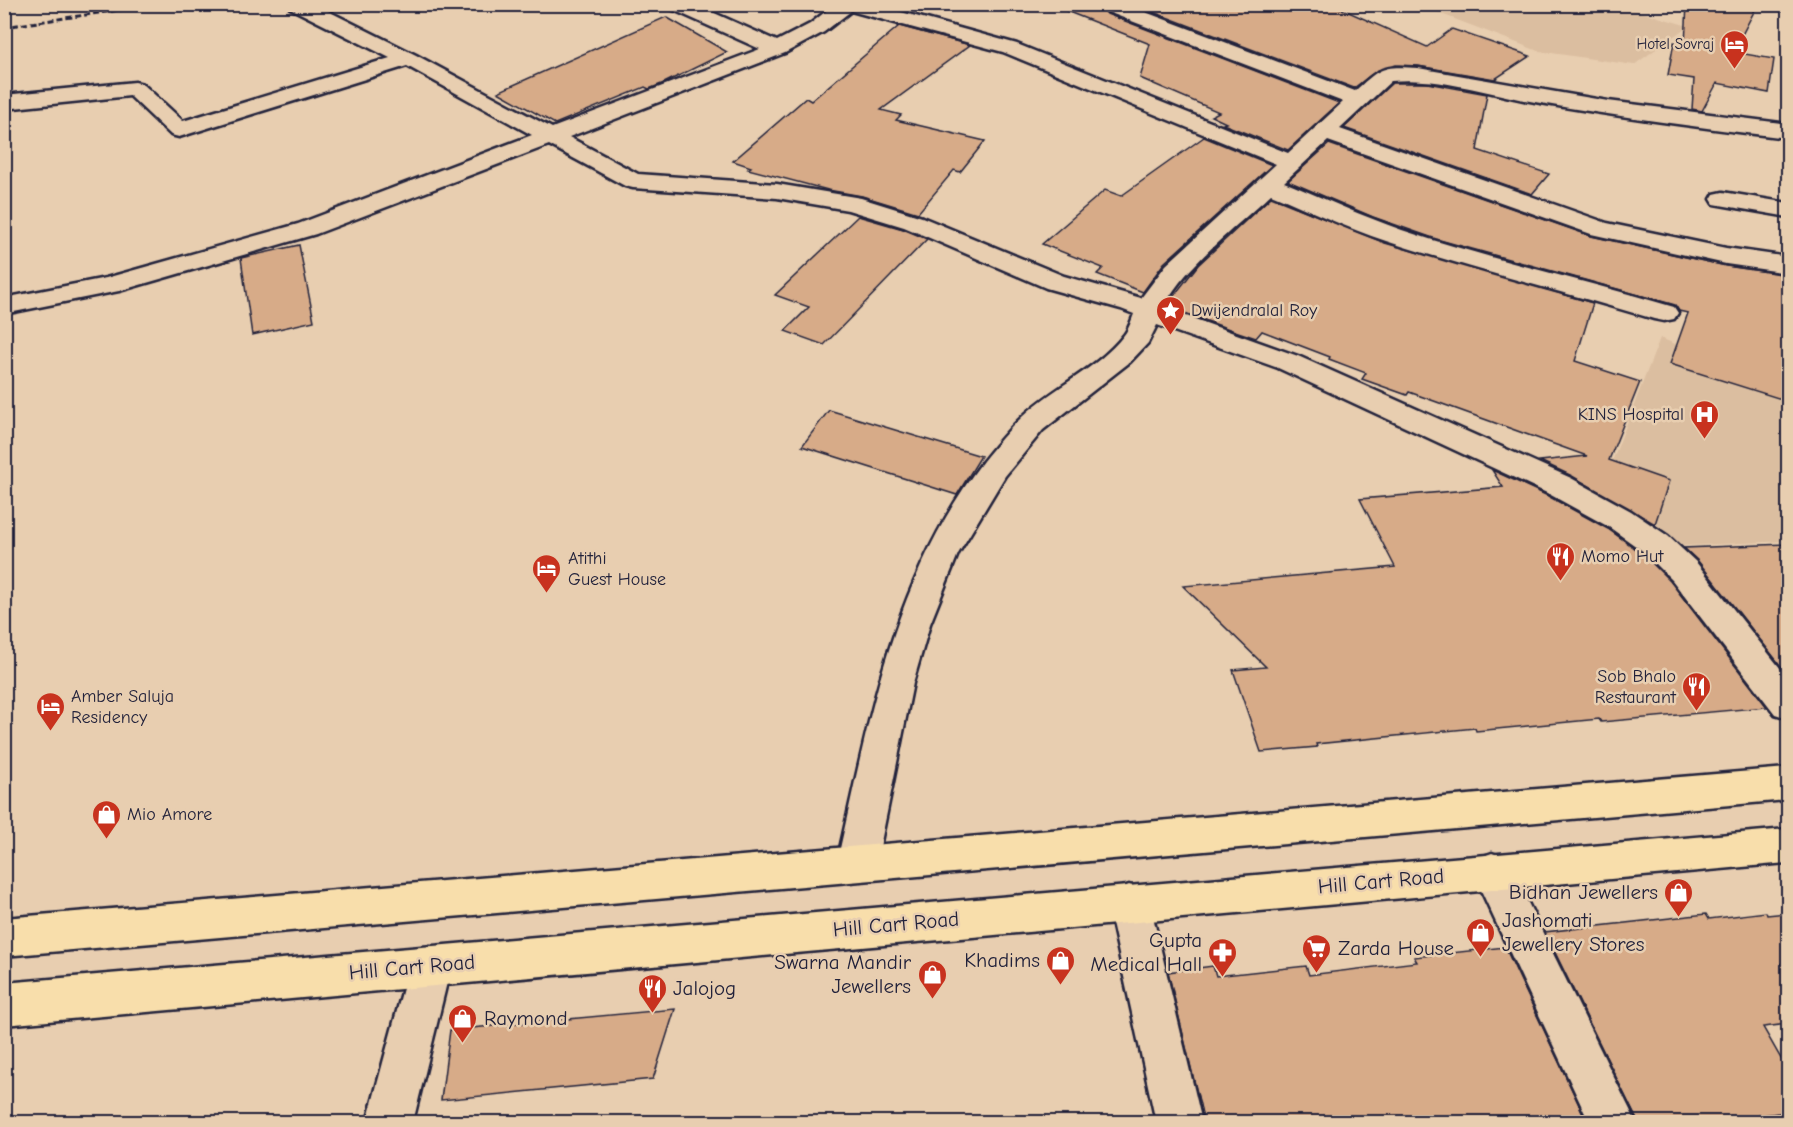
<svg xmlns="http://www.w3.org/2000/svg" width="1793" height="1127" font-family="'Comic Neue',sans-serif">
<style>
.built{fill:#dbbea0}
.building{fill:#d7ab88;stroke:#22223b;stroke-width:1.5}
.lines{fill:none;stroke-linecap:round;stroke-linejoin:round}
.minor-casing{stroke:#22223b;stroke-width:5}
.major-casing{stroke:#22223b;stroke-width:5}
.minor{fill:#e8ceb0;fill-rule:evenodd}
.major{fill:#f8deab;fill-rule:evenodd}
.rail{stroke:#22223b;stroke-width:3;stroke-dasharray:6 3;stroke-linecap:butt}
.labels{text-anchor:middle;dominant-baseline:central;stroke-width:5;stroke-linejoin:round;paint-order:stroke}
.far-poi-label{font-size:15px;fill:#22223b;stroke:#e8ceb0;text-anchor:end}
.poi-label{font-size:18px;fill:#22223b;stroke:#e8ceb0;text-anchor:start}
.near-street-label{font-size:21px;fill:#22223b;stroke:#e8ceb0}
.near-poi-label{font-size:21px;fill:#22223b;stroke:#e8ceb0;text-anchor:end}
</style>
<rect width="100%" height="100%" fill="#e8ceb0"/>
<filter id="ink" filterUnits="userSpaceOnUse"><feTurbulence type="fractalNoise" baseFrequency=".0167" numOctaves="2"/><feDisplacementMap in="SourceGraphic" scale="12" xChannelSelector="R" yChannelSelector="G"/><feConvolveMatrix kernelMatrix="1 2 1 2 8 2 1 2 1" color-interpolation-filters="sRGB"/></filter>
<g filter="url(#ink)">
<!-- built -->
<g class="built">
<polygon points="1418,5 1626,5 1625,7 1688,26 1634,65 1538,51"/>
<polygon points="1660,338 1788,388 1788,541 1683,546 1635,507 1601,490"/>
</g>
<!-- building -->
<g class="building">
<polygon points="1057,4 1104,4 1103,9 1107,14 1339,103 1288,150 1223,124 1226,123 1211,116 1219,112 1140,78 1150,44 1056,7"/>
<polygon points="1132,4 1333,5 1427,47 1452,29 1530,56 1495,79 1418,66 1396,65 1376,71 1354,88"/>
<polygon points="1687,4 1758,4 1733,52 1774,59 1769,93 1717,83 1702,111 1692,109 1694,79 1668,75 1674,42 1685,44"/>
<polygon points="666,17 727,52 664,83 649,89 645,87 555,124 498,92"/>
<polygon points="899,26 970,45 881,110 901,115 896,120 985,141 960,172 954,170 918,213 862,196 828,190 748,169 751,167 733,161 806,98 811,101"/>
<polygon points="1392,83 1427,83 1487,94 1477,150 1549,174 1532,194 1344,128"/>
<polygon points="1204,137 1272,165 1164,263 1143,292 1097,274 1103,268 1042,244 1105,190 1121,196"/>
<polygon points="1329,144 1591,236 1726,266 1788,275 1788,401 1670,364 1688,313 1679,311 1675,305 1436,239 1373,217 1288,181"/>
<polygon points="1271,197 1385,243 1593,303 1575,361 1640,382 1609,460 1669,481 1655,524 1572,476 1540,461 1587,456 1409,392 1407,395 1362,379 1366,373 1329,359 1330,357 1262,331 1256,338 1232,330 1182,312 1182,307 1169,302 1198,265"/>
<polygon points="858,216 903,229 927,239 824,345 785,331 809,307 775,295"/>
<polygon points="299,245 314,321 252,335 241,258"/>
<polygon points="829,410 981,456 957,495 802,446"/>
<polygon points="1492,470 1548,496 1608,529 1643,554 1670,581 1767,707 1601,722 1599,719 1476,731 1475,728 1316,744 1317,747 1261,752 1233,670 1266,667 1183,586 1395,567 1360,499 1503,487"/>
<polygon points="1788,544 1788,675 1698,561 1684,548"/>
<polygon points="1766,912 1767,915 1788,913 1788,1024 1763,1027 1788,1071 1788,1112 1705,1122 1638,1122 1545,932 1706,914 1709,919"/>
<polygon points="1505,947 1587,1122 1204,1122 1168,972 1213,966 1216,976 1306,966 1309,975 1417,962 1414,957"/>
<polygon points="675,1009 653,1079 441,1100 450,1030"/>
</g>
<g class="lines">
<defs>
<g id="minor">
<path d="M 287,4 L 314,4 L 416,55 L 552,128 L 760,49 L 669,8 L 666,4 L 694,4 L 777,41 L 810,24 L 835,4 L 872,4 L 1017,44 L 1288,153 L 1343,102 L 1108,12 L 1105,8 L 1107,4 L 1124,4 L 1355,91 C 1381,67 1382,66 1418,68 L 1608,101 L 1788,124 L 1788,138 C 1703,128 1619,117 1535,102 C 1489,94 1438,76 1391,81 L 1340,129 L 1607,223 L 1726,248 L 1788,257 L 1788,273 L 1726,264 L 1591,234 L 1328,141 L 1284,182 C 1323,198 1362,216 1402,230 C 1491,260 1584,280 1674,307 L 1678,313 L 1674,319 L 1664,321 L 1654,319 C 1565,292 1474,270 1386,241 C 1347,228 1309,210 1271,194 C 1242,222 1178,272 1164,308 L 1298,356 L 1571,478 L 1631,511 L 1668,536 L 1696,562 L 1788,678 L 1788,718 L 1775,714 L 1672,580 L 1644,552 L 1609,527 L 1549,494 L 1278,368 L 1157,325 L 1148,343 L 1130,362 L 1043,430 L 1005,476 L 958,554 L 930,624 L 913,683 L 877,862 L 871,875 L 857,880 L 843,875 L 837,862 C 870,717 891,584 983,461 C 995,446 1008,430 1022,417 C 1053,387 1098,369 1124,335 C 1129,329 1131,321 1134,314 L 1121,309 L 1046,288 L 904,227 L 848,210 L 777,198 L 633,188 L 625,186 L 549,145 L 316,234 L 119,291 L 4,314 L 4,298 L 106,278 L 298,224 L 532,135 L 407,66 L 179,137 L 171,135 L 130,96 L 4,109 L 4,95 L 135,82 L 143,84 L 183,121 L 390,58 L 290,8 ZM 851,11 L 1003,52 L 1276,164 L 1166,265 L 1141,298 L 1064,276 L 922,217 L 861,198 L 777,184 L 638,174 L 569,137 L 785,53 L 824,32 Z"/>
<polygon points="1778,4 1788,4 1788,11 1781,9"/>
<polygon points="1723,192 1788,203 1788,217 1714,204 1711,199 1714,194"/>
<polygon points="1492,853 1506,858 1636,1122 1589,1122 1472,871 1478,858"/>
<polygon points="1129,885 1143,891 1150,904 1202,1122 1156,1122 1108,904 1115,891"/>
<polygon points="430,946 445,952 451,966 413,1122 367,1122 409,966 415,952"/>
</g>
<g id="major">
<polygon points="1788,768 1788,800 4,956 4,918"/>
<polygon points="1788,829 1788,863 4,1025 4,983"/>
</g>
</defs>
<!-- minor casing -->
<use href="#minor" class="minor-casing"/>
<!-- major casing -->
<use href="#major" class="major-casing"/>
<!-- minor -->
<use href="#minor" class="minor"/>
<!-- major -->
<use href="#major" class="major"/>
<!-- rail -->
<polyline class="rail" points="4,27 160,4"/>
</g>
</g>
<!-- icons -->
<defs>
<symbol id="hotel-pin" viewBox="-11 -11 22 30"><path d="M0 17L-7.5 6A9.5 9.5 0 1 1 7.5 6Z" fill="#c8321e" stroke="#e8ceb0"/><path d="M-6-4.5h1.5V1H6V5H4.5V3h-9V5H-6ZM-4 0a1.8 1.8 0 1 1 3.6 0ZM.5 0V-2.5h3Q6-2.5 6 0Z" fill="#fff"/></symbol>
<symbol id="sight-pin" viewBox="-11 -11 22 30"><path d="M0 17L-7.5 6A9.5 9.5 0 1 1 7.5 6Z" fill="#c8321e" stroke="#e8ceb0"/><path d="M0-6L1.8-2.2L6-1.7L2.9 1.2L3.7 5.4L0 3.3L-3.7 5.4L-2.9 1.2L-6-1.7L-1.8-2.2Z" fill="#fff"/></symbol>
<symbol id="hospital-pin" viewBox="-11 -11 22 30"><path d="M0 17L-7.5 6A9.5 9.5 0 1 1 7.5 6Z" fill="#c8321e" stroke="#e8ceb0"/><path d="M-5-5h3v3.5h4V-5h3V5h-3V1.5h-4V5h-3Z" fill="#fff"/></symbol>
<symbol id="restaurant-pin" viewBox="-11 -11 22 30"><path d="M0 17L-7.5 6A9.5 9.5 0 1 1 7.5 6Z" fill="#c8321e" stroke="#e8ceb0"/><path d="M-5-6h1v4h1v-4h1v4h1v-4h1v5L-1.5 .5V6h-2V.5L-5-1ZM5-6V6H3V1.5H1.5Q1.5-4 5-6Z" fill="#fff"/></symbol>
<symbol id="shop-pin" viewBox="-11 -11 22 30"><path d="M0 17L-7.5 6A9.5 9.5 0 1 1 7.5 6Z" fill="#c8321e" stroke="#e8ceb0"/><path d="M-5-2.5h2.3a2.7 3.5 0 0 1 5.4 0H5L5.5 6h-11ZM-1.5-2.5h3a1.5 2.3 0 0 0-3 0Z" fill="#fff"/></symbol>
<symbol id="supermarket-pin" viewBox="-11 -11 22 30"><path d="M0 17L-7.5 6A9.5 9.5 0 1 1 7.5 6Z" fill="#c8321e" stroke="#e8ceb0"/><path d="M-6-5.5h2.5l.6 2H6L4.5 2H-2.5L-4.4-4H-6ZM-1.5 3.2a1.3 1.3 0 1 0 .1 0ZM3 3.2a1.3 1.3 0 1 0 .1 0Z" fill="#fff"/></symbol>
<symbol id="pharmacy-pin" viewBox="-11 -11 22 30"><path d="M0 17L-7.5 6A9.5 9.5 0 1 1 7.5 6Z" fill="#c8321e" stroke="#e8ceb0"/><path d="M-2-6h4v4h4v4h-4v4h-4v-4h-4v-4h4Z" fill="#fff"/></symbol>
</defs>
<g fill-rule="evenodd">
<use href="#hotel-pin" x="1718" y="28" width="33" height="45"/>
<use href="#sight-pin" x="1154" y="294" width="33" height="45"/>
<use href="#hospital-pin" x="1688" y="398" width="33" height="45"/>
<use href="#restaurant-pin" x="1544" y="540" width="33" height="45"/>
<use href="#hotel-pin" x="530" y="552" width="33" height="45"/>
<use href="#restaurant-pin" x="1680" y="670" width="33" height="45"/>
<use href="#hotel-pin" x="34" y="690" width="33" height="45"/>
<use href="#shop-pin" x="90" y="798" width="33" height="45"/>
<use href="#shop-pin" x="1662" y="876" width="33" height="45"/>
<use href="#shop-pin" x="1464" y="916" width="33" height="45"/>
<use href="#supermarket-pin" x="1300" y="932" width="33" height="45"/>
<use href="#pharmacy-pin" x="1206" y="936" width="33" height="45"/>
<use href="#shop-pin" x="1044" y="944" width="33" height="45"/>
<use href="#shop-pin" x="916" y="958" width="33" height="45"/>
<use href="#restaurant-pin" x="636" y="972" width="33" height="45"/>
<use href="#shop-pin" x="446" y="1002" width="33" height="45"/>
</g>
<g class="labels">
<!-- far-poi labels -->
<g class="far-poi-label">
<text x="1714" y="44">Hotel Sovraj</text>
</g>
<!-- poi labels -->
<g class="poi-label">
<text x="1191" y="310">Dwijendralal Roy</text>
<text x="1684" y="414" text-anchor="end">KINS Hospital</text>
<text x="1581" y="556">Momo Hut</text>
<text x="568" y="558">Atithi<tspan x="568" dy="21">Guest House</tspan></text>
<text x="1676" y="676" text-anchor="end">Sob Bhalo<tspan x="1676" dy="21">Restaurant</tspan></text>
<text x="71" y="696">Amber Saluja<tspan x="71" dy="21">Residency</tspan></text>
<text x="127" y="814">Mio Amore</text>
</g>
<!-- near-street labels -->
<g class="near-street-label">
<text transform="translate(1381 881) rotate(-5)">Hill Cart Road</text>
<text transform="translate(896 924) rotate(-5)">Hill Cart Road</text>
<text transform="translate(412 967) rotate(-5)">Hill Cart Road</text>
</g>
<!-- near-poi labels -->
<g class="near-poi-label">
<text x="1658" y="892">Bidhan Jewellers</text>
<text x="1502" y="920" text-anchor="start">Jashomati<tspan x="1502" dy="24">Jewellery Stores</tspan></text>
<text x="1202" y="940">Gupta<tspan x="1202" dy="24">Medical Hall</tspan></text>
<text x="1338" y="948" text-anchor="start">Zarda House</text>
<text x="1040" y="960">Khadims</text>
<text x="911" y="962">Swarna Mandir<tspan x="911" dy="24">Jewellers</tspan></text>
<text x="673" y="988" text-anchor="start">Jalojog</text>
<text x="484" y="1018" text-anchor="start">Raymond</text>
</g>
</g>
<!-- margin -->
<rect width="1793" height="1127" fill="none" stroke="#e8ceb0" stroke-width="24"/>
<rect x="12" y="12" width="1769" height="1103" fill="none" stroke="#22223b" stroke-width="2" filter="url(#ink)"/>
</svg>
